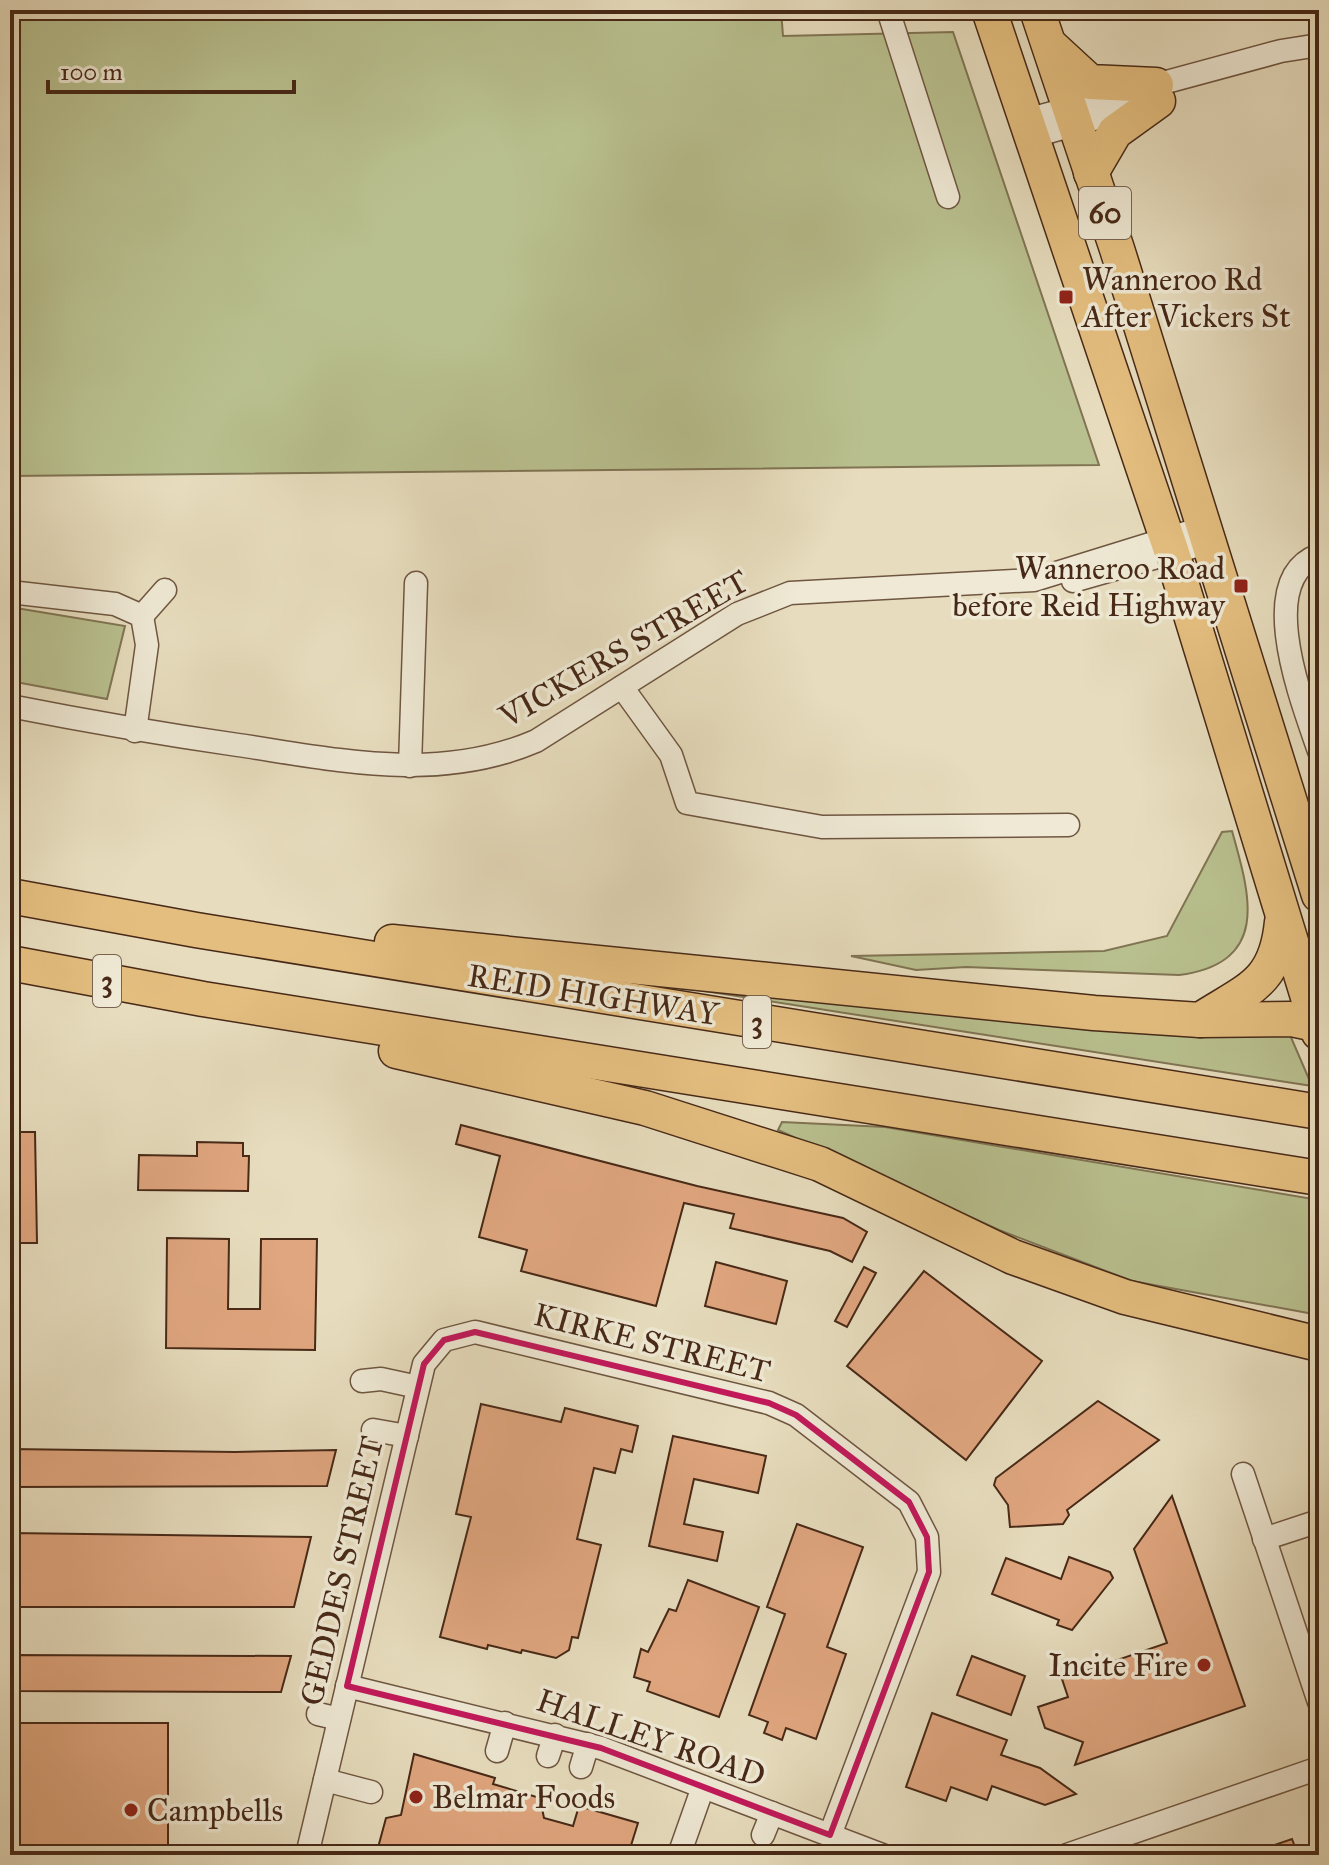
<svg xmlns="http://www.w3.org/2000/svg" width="1329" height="1865" font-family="'IM FELL Great Primer',serif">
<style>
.green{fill:#b9c08f;stroke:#807453;stroke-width:2}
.building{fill:#e0a67f;stroke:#472917;stroke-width:2}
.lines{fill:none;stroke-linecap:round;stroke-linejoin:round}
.minor-casing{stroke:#6f5641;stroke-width:25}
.highway-casing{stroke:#472917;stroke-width:37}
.minor{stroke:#efe9d5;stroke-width:22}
.highway{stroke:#e4be7f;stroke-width:34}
.marked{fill:none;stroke:#c2185b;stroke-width:6;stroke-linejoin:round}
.poi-dot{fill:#8f2418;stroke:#efe9d5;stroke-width:3}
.labels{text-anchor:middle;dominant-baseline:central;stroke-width:7;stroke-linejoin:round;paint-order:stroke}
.shield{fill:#efe9d5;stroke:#796350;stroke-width:2}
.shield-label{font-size:30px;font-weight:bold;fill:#472917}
.poi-label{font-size:32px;fill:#472917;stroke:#efe9d5;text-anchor:start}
.street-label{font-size:32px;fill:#472917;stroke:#efe9d5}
</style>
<rect width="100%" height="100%" fill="#e7ddbe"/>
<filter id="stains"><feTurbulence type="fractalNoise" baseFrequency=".0025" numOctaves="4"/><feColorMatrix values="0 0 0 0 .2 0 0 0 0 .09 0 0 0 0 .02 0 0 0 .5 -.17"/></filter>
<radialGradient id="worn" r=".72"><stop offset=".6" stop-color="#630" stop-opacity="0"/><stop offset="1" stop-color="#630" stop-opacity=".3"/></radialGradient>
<!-- green -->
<g class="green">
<polygon points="10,10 781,10 783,36 953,32 1099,465 10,476"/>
<polygon points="10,607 125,626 107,699 10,681"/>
<path d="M 1232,831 C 1250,895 1271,963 1179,975 L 966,967 L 916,970 L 851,956 L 1104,951 L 1167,936 L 1222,832 Z"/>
<polygon points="685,988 1290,1035 1312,1086"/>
<polygon points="782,1122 885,1127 1319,1200 1319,1315 1132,1281 999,1230 778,1130"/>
</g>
<!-- building -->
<g class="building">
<polygon points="461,1125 697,1186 843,1218 867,1232 852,1262 830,1251 730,1228 734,1214 684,1203 656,1306 521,1271 527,1250 479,1237 500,1156 456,1144"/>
<polygon points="10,1132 35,1132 37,1243 10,1243"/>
<polygon points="197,1142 243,1143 243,1156 249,1156 248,1191 138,1190 139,1155 197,1156"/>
<polygon points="167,1238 229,1239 228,1309 260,1309 261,1239 317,1239 315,1350 166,1348"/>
<polygon points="716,1262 787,1281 776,1324 705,1306"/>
<polygon points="864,1267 876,1273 847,1327 835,1321"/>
<polygon points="924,1271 1042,1361 966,1460 847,1366"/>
<polygon points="1098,1401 1159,1440 1067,1510 1069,1515 1063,1524 1010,1527 1008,1505 994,1485 996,1478"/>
<polygon points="481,1404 561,1422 565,1408 638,1426 632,1452 621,1449 615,1473 594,1468 577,1539 601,1545 578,1638 572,1637 569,1650 556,1658 522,1650 521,1653 488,1645 487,1649 440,1637 471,1517 456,1514"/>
<polygon points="673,1436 766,1456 758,1493 694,1479 684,1524 723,1532 717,1561 649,1546"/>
<polygon points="10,1449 235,1452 336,1450 327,1486 10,1487"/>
<polygon points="1172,1496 1245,1706 1075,1765 1083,1742 1045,1728 1038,1707 1068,1697 1062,1679 1167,1643 1134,1549"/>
<polygon points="797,1524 863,1547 827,1647 846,1654 816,1739 786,1728 782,1740 764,1733 768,1722 749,1715 785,1614 767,1607"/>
<polygon points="10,1533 311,1537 294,1607 10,1607"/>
<polygon points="1069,1557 1110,1572 1113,1578 1072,1630 1057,1625 1059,1620 992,1594 1006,1558 1061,1579"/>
<polygon points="688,1580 759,1607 719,1717 647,1691 650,1682 634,1677 641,1649 648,1652 669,1609 676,1611"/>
<polygon points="10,1655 291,1656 281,1692 10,1691"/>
<polygon points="972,1656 1025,1676 1011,1715 957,1695"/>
<polygon points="932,1713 1007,1740 1001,1755 1040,1768 1076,1794 1045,1805 992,1786 987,1800 951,1787 946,1801 906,1787"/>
<rect x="10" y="1723" width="158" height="132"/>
<polygon points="414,1754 495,1778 493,1784 540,1798 544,1818 573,1826 579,1806 638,1823 628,1855 376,1855 386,1818 401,1815"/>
<polygon points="1292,1839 1298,1855 1251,1855 1251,1853"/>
</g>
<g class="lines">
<defs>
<g id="minor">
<polyline points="888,10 948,197"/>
<polyline points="1026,120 1281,51 1319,45"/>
<polyline points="1031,137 1136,107"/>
<path d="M 1319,555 C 1253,579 1303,704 1319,751"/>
<polyline points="1073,581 1210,542"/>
<polyline points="10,592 115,604 142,616 147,645 135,731"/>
<polyline points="142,616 165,590"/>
<polyline points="622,687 671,755 687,803 822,827 1068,825"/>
<path d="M 10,706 C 86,721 161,734 238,745 C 339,760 438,783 536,741 L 737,614 L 790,593 L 1034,580 L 1205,527"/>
<polyline points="410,766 416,583"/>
<polyline points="362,1381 381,1379 418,1387"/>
<polyline points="373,1430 407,1436"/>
<polyline points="1243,1474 1319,1702"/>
<polyline points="1264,1539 1319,1521"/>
<polyline points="347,1686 601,1748 882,1855"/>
<polyline points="318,1714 339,1719"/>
<polyline points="497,1751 505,1723"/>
<polyline points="548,1756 555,1735"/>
<polyline points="581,1767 588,1744"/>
<polyline points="325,1780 371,1792"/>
<polyline points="763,1835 772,1813"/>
<polyline points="307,1855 424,1364 444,1340 475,1332 769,1403 796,1415 909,1502 927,1537 929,1572 830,1835"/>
<polyline points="679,1855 703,1787"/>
<polyline points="1067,1855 1319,1768"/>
</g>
<g id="highway">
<polyline points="989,10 1172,553 1319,1033"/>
<polyline points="1037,10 1117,249 1319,895"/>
<polyline points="1052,47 1090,82 1156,85"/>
<polyline points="1091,173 1115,132 1158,101"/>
<polyline points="10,896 196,930 1319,1112"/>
<polyline points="392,942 1094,1013 1200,1020 1291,1019 1319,1025"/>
<polyline points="10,963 203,999 1319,1178"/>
<path d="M 1200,1020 C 1248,989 1276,984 1282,922"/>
<polyline points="396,1051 645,1108 820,1164 1013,1257 1125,1297 1319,1344"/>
</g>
</defs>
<!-- minor casing -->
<use href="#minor" class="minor-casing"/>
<!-- highway casing -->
<use href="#highway" class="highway-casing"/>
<!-- minor -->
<use href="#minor" class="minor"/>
<!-- highway -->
<use href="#highway" class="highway"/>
</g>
<!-- marked area -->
<path class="marked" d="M 475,1332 L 769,1403 L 796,1415 L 909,1502 L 927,1537 L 929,1572 L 830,1835 L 601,1748 L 347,1686 L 424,1364 L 444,1340 Z"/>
<!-- markers -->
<g class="poi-dot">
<rect x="1058" y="289" width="16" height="16" rx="4"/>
<rect x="1233" y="578" width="16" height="16" rx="4"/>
<circle cx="1204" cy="1665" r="8"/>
<circle cx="416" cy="1797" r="8"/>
<circle cx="131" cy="1810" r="8"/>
</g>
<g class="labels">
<!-- shield labels -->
<g class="shield">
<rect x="1079" y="187" width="52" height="52" rx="6"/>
<rect x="93" y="955" width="28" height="52" rx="6"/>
<rect x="743" y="996" width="28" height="52" rx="6"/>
</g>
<g class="shield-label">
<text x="1105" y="213">60</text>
<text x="107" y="981">3</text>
<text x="757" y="1022">3</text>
</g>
<!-- poi labels -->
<g class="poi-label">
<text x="1082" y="279">Wanneroo Rd<tspan x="1082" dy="37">After Vickers St</tspan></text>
<text x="1225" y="568" text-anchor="end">Wanneroo Road<tspan x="1225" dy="37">before Reid Highway</tspan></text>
<text x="1188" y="1665" text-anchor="end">Incite Fire</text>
<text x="432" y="1797">Belmar Foods</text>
<text x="147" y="1810">Campbells</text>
</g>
<!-- street labels -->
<g class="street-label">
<text transform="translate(624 649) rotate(-30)">VICKERS STREET</text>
<text transform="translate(593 995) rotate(9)">REID HIGHWAY</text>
<text transform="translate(652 1343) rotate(14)">KIRKE STREET</text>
<text transform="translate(342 1571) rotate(-77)">GEDDES STREET</text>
<text transform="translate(651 1738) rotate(19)">HALLEY ROAD</text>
</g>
</g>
<!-- margin -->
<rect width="1329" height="1865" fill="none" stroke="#e7ddbe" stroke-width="40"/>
<rect x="12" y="12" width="1305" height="1841" fill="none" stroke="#472917" stroke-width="4"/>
<rect x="20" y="20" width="1289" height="1825" fill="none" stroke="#472917" stroke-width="2"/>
<!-- scale -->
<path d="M48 80v12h246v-12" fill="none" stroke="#472917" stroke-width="4"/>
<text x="60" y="80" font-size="24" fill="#472917" stroke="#efe9d5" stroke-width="6" paint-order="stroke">100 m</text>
<rect width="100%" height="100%" filter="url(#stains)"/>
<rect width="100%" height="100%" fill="url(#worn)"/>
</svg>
